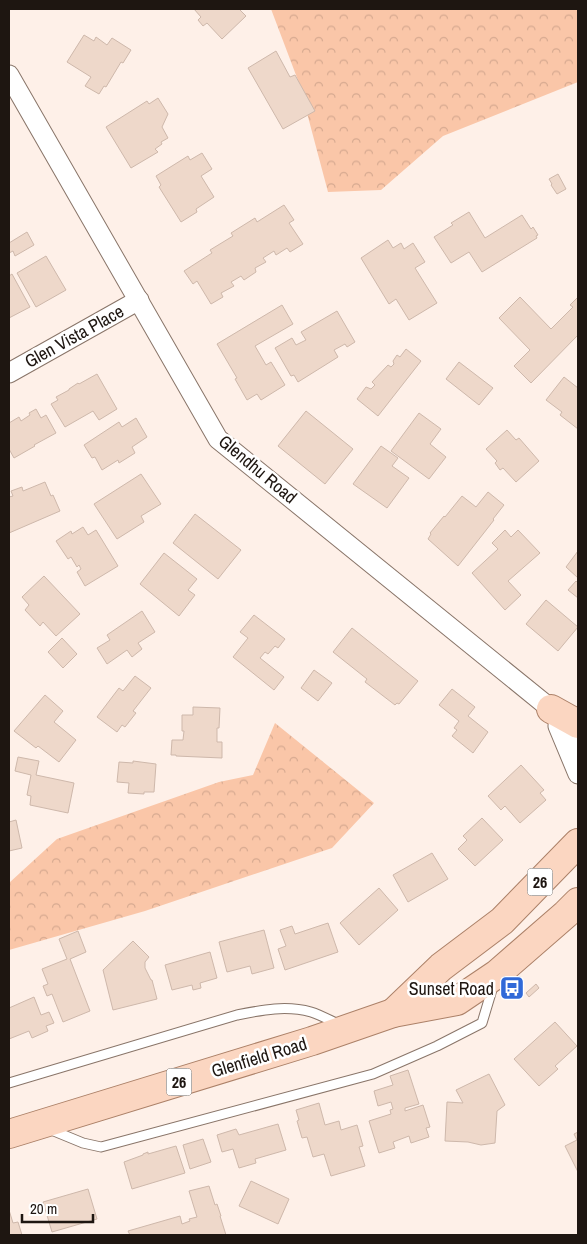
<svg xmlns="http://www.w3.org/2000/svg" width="587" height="1244" font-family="'Archivo Narrow',sans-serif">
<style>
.forest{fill:url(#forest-crowns)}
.building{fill:#eed8ca;stroke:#ceb8ab}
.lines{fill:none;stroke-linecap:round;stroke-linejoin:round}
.service-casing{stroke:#897569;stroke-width:11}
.minor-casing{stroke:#897569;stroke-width:21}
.primary-casing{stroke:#ac8168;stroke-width:30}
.service{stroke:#fff;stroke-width:9}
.minor{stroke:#fff;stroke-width:19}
.primary{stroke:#fbd6c1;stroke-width:28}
.labels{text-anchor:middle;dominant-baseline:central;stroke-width:5;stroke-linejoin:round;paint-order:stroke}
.shield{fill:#fff;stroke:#625c58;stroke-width:1}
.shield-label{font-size:16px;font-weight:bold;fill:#1e1611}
.street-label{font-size:18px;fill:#1e1611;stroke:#fff}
.poi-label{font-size:18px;fill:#1e1611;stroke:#fff;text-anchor:end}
</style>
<defs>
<pattern id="forest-crowns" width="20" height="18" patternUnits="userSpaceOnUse" patternTransform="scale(1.25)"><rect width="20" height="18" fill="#fac6a8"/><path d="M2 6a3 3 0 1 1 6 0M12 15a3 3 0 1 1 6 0" fill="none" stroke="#d6a990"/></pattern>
</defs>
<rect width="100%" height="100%" fill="#fef0e8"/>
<!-- forest -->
<g class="forest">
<polygon points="271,9 578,9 578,82 443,136 381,190 328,192 299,83"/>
<polygon points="275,723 374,803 332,848 145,911 9,950 9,883 57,839 219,782 253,775"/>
</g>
<!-- building -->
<g class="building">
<polygon points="194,9 239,9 246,16 222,39 207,23 203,26 198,20 201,17"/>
<polygon points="84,35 94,41 96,37 107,45 112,38 131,50 123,63 121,62 106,87 104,86 99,94 85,86 91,77 67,62"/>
<polygon points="276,51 290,77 295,75 315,111 283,129 248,68"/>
<polygon points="158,98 168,114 162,127 168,138 161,142 162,144 155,149 158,152 131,168 106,127 147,101 149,104"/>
<polygon points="202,153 212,169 201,176 214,197 196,209 197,212 181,222 159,187 161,185 156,176 188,156 190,160"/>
<polygon points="558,174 566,189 557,194 551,185 552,184 549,179"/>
<polygon points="284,205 294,220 289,223 303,244 290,252 287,248 276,255 274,251 263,258 266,262 255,268 256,272 244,280 241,276 231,282 234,286 221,293 223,297 211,304 197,281 193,284 184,271 212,253 210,250 233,236 231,233 255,218 257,222"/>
<polygon points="469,212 485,238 522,215 531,229 533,227 538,235 536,236 537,238 482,272 469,252 451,263 434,237 453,225 451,223"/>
<polygon points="27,232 34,245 15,256 13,251 9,253 9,243"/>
<polygon points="388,240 393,248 401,243 404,249 413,243 425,262 415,268 437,303 409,320 396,299 389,304 361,258"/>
<polygon points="46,256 66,290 36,307 17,273"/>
<polygon points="12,274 30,307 9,318 9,276"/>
<polygon points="520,297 551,329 573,307 570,305 577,298 578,298 578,335 531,383 514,366 530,350 499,318"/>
<polygon points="282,305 293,324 255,346 266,365 271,362 285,385 261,400 257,394 247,400 235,379 237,378 217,344"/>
<polygon points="337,311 355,342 347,347 345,344 334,350 338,357 298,382 294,375 291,376 275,348 292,338 296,345 306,340 301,332"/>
<polygon points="406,349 421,361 378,416 357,399 366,387 371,389 375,385 372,382 388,365 391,367 394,364 393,361 397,355 400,357"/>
<polygon points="459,362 493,388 479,405 446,379"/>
<polygon points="97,374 117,409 99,420 93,411 65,427 51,404 58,400 56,397 69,390 69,389 78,383 79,384"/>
<polygon points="564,377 578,388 578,429 560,415 562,412 546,400"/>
<polygon points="36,409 41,418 46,415 56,433 34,445 35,446 14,458 9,449 9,423 19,417 21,421 30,415 29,413"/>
<polygon points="306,411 353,449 325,484 278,446"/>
<polygon points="419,413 441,429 430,444 446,457 429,479 391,451"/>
<polygon points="136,418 147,437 132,447 135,453 119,463 118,460 102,470 95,457 92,458 84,445 119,422 122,427"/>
<polygon points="507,430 516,440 519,438 539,461 516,482 503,468 500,470 495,463 497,461 486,449"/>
<polygon points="381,446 398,458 392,466 409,478 387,508 353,484"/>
<polygon points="141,474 161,504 141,516 144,522 117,539 94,504"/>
<polygon points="45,482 51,496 53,495 60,511 9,533 9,497 13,496 11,491 22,487 23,491"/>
<polygon points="488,492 504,505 493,519 494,520 458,566 428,539 431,534 430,533 444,516 445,517 462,496 476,507"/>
<polygon points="195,514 241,550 218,579 173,543"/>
<polygon points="83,527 88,535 96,530 118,566 85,586 77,572 81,569 79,565 77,567 71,557 68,559 56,541 71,531 72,534"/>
<polygon points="505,530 511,537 518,530 540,553 508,581 521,595 505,610 472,573 498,549 492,543"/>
<polygon points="578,551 578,578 566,567"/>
<polygon points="164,553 197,579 188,590 195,595 179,616 140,584"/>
<polygon points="44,576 80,614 56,636 43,622 40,626 25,610 29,605 22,597"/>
<polygon points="576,581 578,583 578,598 568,590"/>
<polygon points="546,600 578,627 558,651 526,624"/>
<polygon points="142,611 155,632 138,643 142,649 132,657 127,650 107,664 97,648 110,640 107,635"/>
<polygon points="254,615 285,639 278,648 275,646 268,654 265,652 260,658 284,677 274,690 233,657 248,638 240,632"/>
<polygon points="352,628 418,681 399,704 397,703 395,705 365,682 367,679 333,652"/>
<polygon points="62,638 77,654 63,668 48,652"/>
<polygon points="314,670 332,683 318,701 301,688"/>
<polygon points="135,676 151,688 133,711 136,713 125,727 122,725 117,732 97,717 119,688 123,691"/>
<polygon points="452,689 475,707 468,716 488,732 473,753 452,736 457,730 454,728 459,721 439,705"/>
<polygon points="45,695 63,711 54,722 76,740 59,762 38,746 36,748 14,731"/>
<polygon points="193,707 220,708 219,728 217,728 217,742 222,742 222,758 176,756 176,755 171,755 172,740 183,740 184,731 182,731 182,715 193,715"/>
<polygon points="18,757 39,761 36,775 74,783 68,813 30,805 31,796 27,795 31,775 15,771"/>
<polygon points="133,761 156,764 154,792 144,792 144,794 128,793 129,783 117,782 119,762 133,763"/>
<polygon points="521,765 544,790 540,793 546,800 520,823 505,806 501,810 488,796"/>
<polygon points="482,818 503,840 475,866 458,849 467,840 463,836"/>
<polygon points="16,820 22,848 9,851 9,822"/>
<polygon points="432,853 448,879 408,902 393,875"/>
<polygon points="379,888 398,910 359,945 340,923"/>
<polygon points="328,923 338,952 285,970 278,949 286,946 280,930 292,926 295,934"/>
<polygon points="264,930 274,968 252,974 250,966 227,972 219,942"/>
<polygon points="78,931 86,952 70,959 90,1011 63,1022 52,994 47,996 43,986 48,984 42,969 67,959 59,939"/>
<polygon points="133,941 149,957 145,962 145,968 151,980 152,980 157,999 113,1010 103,970"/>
<polygon points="210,952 217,978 200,983 201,988 193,990 192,985 172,990 165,965"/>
<polygon points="536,984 539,988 529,997 526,993"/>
<polygon points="34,997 41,1015 49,1012 54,1023 46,1026 48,1031 32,1038 29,1031 9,1039 9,1008"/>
<polygon points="555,1022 577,1046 555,1066 558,1069 539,1086 514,1059"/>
<polygon points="408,1070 419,1104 405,1108 405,1111 423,1105 430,1127 426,1128 429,1137 411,1143 409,1136 393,1142 395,1148 379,1153 369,1121 391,1114 390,1110 393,1109 391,1102 378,1106 374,1091 393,1085 390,1076"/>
<polygon points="489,1074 505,1105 497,1111 495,1143 481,1145 468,1142 445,1141 447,1102 463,1103 456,1090"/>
<polygon points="319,1103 325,1125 339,1121 341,1130 357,1125 363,1146 359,1147 365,1166 331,1176 324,1154 313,1157 307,1137 302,1138 297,1121 299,1120 296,1110"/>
<polygon points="278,1124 286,1150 255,1159 256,1163 239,1168 233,1149 222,1152 217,1135 236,1129 239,1135"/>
<polygon points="578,1132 578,1172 565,1146 577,1140 574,1134"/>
<polygon points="203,1139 211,1162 190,1169 183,1145"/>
<polygon points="176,1146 185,1173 132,1189 124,1162 143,1155 143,1154 148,1152 148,1154"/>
<polygon points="251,1181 289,1199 278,1224 239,1206"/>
<polygon points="209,1186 215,1205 217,1204 221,1216 220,1216 226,1235 130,1235 128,1231 180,1216 182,1224 190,1221 189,1219 197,1217 189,1191"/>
<polygon points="88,1189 97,1219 52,1232 43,1202"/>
<polygon points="9,1210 13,1223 18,1222 22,1235 9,1235"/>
</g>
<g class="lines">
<defs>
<g id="service">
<path d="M 9,1083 L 237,1015 C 262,1010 286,1005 311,1012 C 321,1015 331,1021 340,1025"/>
<polyline points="49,1129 83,1143 101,1147 373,1074 437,1046 482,1023 494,983"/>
</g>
<g id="minor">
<polyline points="9,75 218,439 551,709 578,741"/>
<polyline points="9,373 139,300"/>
<polyline points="558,726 578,774"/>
</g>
<g id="primary">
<polyline points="551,709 578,724"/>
<polyline points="393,1013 441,967 502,921 578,843"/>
<polyline points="9,1134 312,1041 393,1013 457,1001 497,974 566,914 578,902"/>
</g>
</defs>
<!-- service casing -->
<use href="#service" class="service-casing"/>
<!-- minor casing -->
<use href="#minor" class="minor-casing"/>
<!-- primary casing -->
<use href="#primary" class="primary-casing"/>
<!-- service -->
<use href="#service" class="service"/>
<!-- minor -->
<use href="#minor" class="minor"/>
<!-- primary -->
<use href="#primary" class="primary"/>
</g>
<!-- icons -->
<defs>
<symbol id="bus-square" viewBox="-11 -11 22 22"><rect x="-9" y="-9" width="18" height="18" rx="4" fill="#3069d8" stroke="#fff"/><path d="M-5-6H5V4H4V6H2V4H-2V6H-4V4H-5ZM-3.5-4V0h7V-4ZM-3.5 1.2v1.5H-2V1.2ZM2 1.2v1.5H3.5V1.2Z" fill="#fff"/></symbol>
</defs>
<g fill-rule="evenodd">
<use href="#bus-square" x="498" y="974" width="28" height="28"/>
</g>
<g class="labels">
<!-- shield labels -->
<g class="shield">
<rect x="527.5" y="868.5" width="25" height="27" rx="4"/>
<rect x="166.5" y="1068.5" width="25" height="27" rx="4"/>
</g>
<g class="shield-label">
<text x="540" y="882">26</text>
<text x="179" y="1082">26</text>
</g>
<!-- street labels -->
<g class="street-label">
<text transform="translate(74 336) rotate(-29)">Glen Vista Place</text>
<text transform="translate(258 469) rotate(40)">Glendhu Road</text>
<text transform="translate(259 1057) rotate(-17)">Glenfield Road</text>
</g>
<!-- poi labels -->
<g class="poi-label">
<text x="494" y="988">Sunset Road</text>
</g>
</g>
<!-- border -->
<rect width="587" height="1244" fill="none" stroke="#1e1611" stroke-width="20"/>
<!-- scale -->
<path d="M22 1214v8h71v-8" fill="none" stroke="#1e1611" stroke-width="2.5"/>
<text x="30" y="1214" font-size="15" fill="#1e1611" stroke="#ffffff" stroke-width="4" paint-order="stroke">20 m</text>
</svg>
